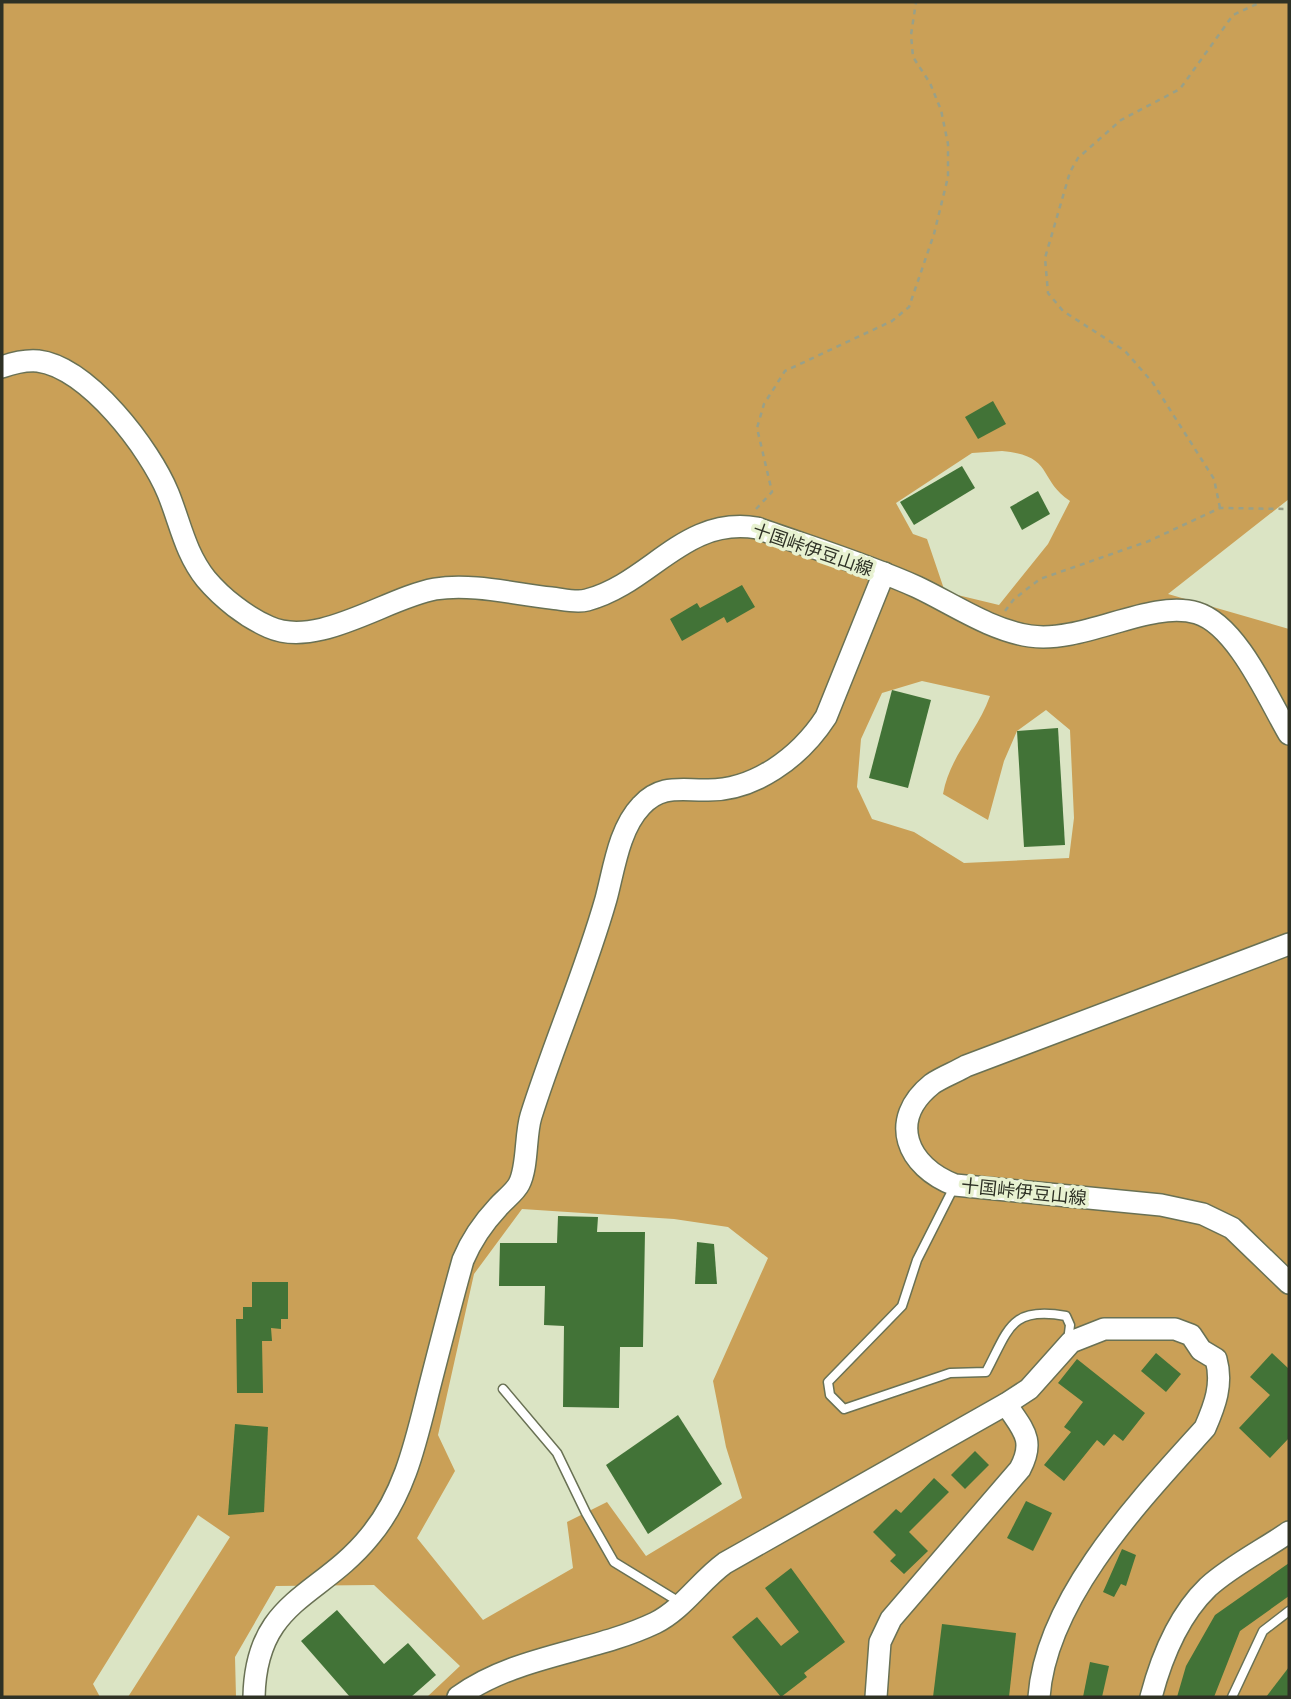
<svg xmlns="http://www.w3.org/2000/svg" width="1291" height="1699" font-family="'Noto Sans','Noto Sans JP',sans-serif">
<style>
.forest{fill:#caa057;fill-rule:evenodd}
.building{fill:#427337}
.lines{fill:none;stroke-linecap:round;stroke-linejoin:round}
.lane-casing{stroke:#697154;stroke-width:11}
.secondary-casing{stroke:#697154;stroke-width:24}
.path{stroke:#99a088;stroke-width:2.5;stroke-dasharray:5 5;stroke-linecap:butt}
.lane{stroke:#fff;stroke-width:8}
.secondary{stroke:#fff;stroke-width:21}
.labels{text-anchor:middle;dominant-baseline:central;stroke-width:7;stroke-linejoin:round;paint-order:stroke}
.street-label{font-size:18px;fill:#2e3125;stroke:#e8f2d1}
</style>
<rect width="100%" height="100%" fill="#dbe4c4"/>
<!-- forest -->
<path class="forest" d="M 2,2 L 1289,2 L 1289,499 L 1168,594 L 1289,629 L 1289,1697 L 427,1697 L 460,1666 L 374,1585 L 276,1586 L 235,1657 L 236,1697 L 128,1697 L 230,1537 L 198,1515 L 93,1684 L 100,1697 L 2,1697 ZM 1002,451 C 1055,456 1037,479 1070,501 L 1048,544 L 999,605 L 945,592 L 927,539 L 913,534 L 896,503 L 972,453 ZM 922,681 L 990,696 C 977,733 950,755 943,794 L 988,820 L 1004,761 L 1017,731 L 1046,710 L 1070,730 L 1074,818 L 1069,858 L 964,863 L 914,832 L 872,819 L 857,787 L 861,739 L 882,693 ZM 522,1209 L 674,1219 L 728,1227 L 768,1258 L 713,1381 L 726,1447 L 742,1498 L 646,1556 L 607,1502 L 567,1522 L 573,1568 L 483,1620 L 417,1538 L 455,1471 L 438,1435 L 474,1274 Z"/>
<!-- building -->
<g class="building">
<polygon points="993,401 1006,424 978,439 965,417"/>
<polygon points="962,466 975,488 914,525 900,502"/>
<polygon points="1038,491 1050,514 1022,530 1010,507"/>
<polygon points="742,585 755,607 727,623 724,617 682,641 670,619 697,603 700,608"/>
<polygon points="892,690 931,700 908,788 869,778"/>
<polygon points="1058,728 1065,845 1024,847 1017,731"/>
<polygon points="558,1216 598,1217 597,1232 645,1232 643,1347 620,1347 619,1408 563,1407 564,1326 544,1325 545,1286 499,1286 500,1243 557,1243"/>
<polygon points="697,1242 714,1244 717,1284 695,1284"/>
<polygon points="252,1282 288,1282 288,1319 281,1319 281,1329 271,1328 272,1341 262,1341 263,1393 237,1393 236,1319 243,1319 243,1307 252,1307"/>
<polygon points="1156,1353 1181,1374 1166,1392 1141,1371"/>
<polygon points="1272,1353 1289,1369 1289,1438 1270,1458 1239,1428 1270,1395 1250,1377"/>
<polygon points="1077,1359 1145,1413 1123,1441 1114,1434 1104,1446 1097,1440 1064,1481 1044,1465 1071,1432 1064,1427 1083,1402 1058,1383"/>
<polygon points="678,1415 722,1484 648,1534 606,1465"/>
<polygon points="235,1424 268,1427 264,1512 228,1515"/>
<polygon points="975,1451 989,1465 965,1489 951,1475"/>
<polygon points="934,1478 949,1492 909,1532 928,1551 904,1574 890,1561 896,1555 873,1532 896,1509 901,1513"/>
<polygon points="1026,1501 1052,1513 1033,1551 1007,1538"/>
<polygon points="1122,1549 1136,1555 1126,1586 1121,1584 1114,1597 1103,1592"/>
<polygon points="1289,1563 1289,1596 1240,1631 1214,1697 1177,1697 1186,1666 1215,1615"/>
<polygon points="791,1568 845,1642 804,1673 807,1677 781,1697 732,1637 757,1617 781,1646 799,1632 765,1588"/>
<polygon points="337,1610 384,1664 408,1643 436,1675 411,1697 350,1697 301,1641"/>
<polygon points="942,1624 1016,1633 1009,1697 933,1697"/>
<polygon points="1090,1662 1109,1666 1102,1697 1083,1697"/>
<polygon points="1289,1667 1289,1697 1266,1697"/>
</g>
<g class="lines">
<defs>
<g id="lane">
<path d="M 955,1185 L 917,1260 L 902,1306 L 828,1382 L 830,1395 L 844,1409 L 950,1373 L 986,1372 C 1009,1329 1010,1306 1066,1316 L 1070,1325 L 1068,1341"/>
<polyline points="503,1389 557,1453 586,1513 614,1562 681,1603"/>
<polyline points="1232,1697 1263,1631 1289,1611"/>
</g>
<g id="secondary">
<path d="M 2,367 C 13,363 26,360 38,361 C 88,367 150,449 168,493 C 180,522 185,553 206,579 C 222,598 246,617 269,627 C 318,649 386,598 435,589 C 472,583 514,594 551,598 C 562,599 576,603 587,600 C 651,583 684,516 757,528 C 810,547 866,564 917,587 C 953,604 990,630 1030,636 C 1083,644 1150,599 1197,613 C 1237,625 1269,700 1289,734"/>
<path d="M 1289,944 L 966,1066 C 956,1072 942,1077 932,1084 C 887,1120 907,1167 955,1185 L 1161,1205 L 1203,1214 L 1232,1228 L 1289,1283"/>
<path d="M 254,1697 C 256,1599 320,1598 370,1536 C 405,1494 416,1441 429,1389 C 440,1346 451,1303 463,1260 C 471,1241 483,1223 498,1207 C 504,1200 515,1192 519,1184 C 528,1167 525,1135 531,1116 C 554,1043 585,973 606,899 C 614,869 619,829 641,806 C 660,785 679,790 704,790 C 754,792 800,757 826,717 L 884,573"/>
<path d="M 458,1697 C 516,1655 592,1653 655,1623 C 683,1609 700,1581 725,1563 L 1006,1404 L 1029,1389 L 1071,1342 L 1104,1329 L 1175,1329 L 1191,1335 L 1201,1350 L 1216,1359 C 1223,1384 1215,1405 1205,1428 C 1141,1499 1046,1598 1039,1697"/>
<path d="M 876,1697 L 880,1642 L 891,1619 L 1020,1469 C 1036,1439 1022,1429 1006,1404"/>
<path d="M 1151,1697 C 1161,1659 1179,1615 1208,1587 C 1231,1566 1263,1550 1289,1532"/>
</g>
</defs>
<!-- lane casing -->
<use href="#lane" class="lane-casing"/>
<!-- secondary casing -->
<use href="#secondary" class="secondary-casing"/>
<!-- path -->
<g class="path">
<polyline points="1220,508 1214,479 1153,383 1125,351 1063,311 1048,293 1045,258 1070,172 1078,158 1121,120 1180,89 1233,15 1261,2"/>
<polyline points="756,509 772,492 757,428 764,404 785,371 892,321 909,307 934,234 948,177 948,144 941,110 930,83 913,57 911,35 916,2"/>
<polyline points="1005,611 1014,599 1040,579 1149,541 1220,508 1289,509"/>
</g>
<!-- lane -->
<use href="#lane" class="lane"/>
<!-- secondary -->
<use href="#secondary" class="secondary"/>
</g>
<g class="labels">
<!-- street labels -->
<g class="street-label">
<text transform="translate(813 549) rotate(19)">十国峠伊豆山線</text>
<text transform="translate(1024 1191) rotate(6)">十国峠伊豆山線</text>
</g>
</g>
<!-- border -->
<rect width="1291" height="1699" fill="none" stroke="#2e3125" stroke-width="7"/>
</svg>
